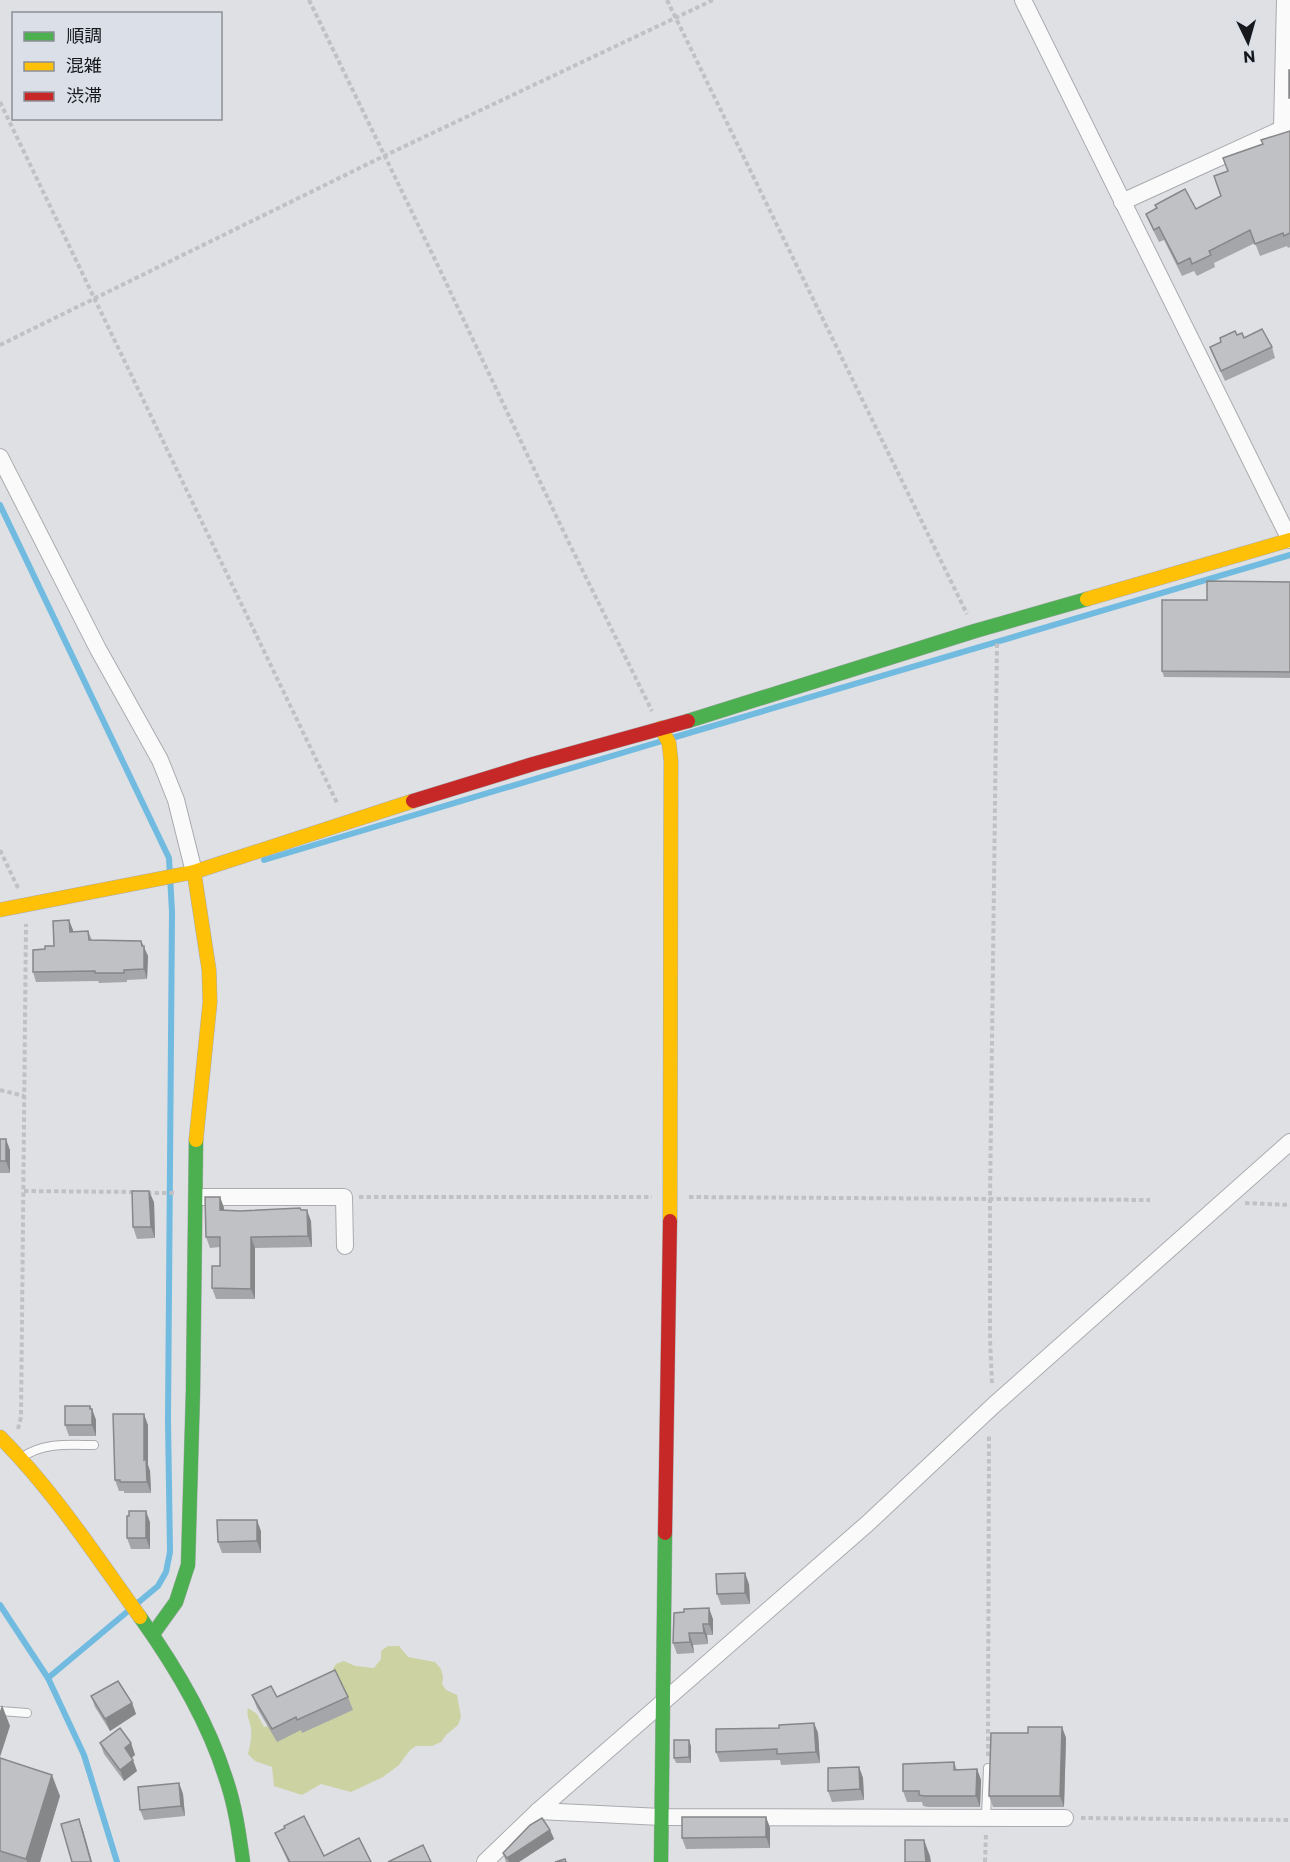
<svg xmlns="http://www.w3.org/2000/svg" width="1290" height="1862" font-family="Commissioner,'Noto Sans JP',sans-serif">
<style>
.green{fill:#ccd2a2}
.lines{fill:none;stroke-linecap:round;stroke-linejoin:round}
.stream{stroke:#71bae0;stroke-width:6}
.lane-casing{stroke:#a9abae;stroke-width:10}
.street-casing{stroke:#a9abae;stroke-width:18}
.fast-casing{stroke:#a9abae;stroke-width:15}
.slow-casing{stroke:#a9abae;stroke-width:15}
.jam-casing{stroke:#a9abae;stroke-width:15}
.path{stroke:#c0c1c4;stroke-width:4;stroke-dasharray:4.5 3;stroke-linecap:butt}
.lane{stroke:#fafafb;stroke-width:8}
.street{stroke:#fafafb;stroke-width:16}
.fast{stroke:#4caf50;stroke-width:14}
.slow{stroke:#ffc107;stroke-width:14}
.jam{stroke:#c62828;stroke-width:14}
.wall{fill:#a5a6a9}
.shaded-wall{fill:#868789}
.building{fill:#c0c1c4;stroke:#868789;stroke-width:1.5}
</style>
<rect width="100%" height="100%" fill="#dee0e4"/>
<!-- green -->
<path class="green" d="M 388,1646 L 399,1646 L 408,1657 L 435,1662 L 441,1669 L 443,1677 L 442,1684 L 446,1690 L 457,1695 L 461,1717 L 458,1725 L 446,1735 L 441,1742 L 432,1746 L 416,1746 L 410,1750 L 399,1765 L 383,1777 L 351,1792 L 321,1784 L 302,1795 L 274,1786 L 272,1767 L 255,1761 L 248,1754 C 250,1746 252,1737 251,1728 C 250,1720 246,1717 248,1708 L 257,1714 L 264,1727 L 283,1724 L 333,1681 L 333,1669 L 336,1664 L 344,1661 L 355,1666 L 374,1668 L 381,1659 L 381,1651 Z"/>
<g class="lines">
<!-- stream -->
<g class="stream">
<polyline points="0,505 169,858 172,912 168,1419 170,1552 166,1572 158,1586 48,1678"/>
<polyline points="672,738 1290,555"/>
<polyline points="264,860 662,741"/>
<polyline points="0,1605 48,1678 84,1755 117,1862"/>
</g>
<defs>
<g id="lane">
<path d="M 23,1457 C 43,1442 70,1445 94,1445"/>
<polyline points="0,1711 27,1713"/>
<polyline points="986,1817 988,1768"/>
</g>
<g id="street">
<polyline points="1023,0 1290,540"/>
<polyline points="1282,129 1285,0"/>
<polyline points="1122,202 1282,129 1290,127"/>
<polyline points="0,457 98,649 160,760 176,800 194,872"/>
<polyline points="199,1197 344,1197 345,1246"/>
<polyline points="538,1811 661,1817 1065,1818"/>
<polyline points="485,1862 538,1811 867,1524 994,1405 1290,1142"/>
</g>
<g id="fast">
<polyline points="688,721 975,631 1087,599"/>
<path d="M 140,1617 C 175,1666 207,1719 225,1776 C 235,1804 239,1833 243,1862"/>
<polyline points="153,1634 176,1602 188,1565 193,1391 196,1140"/>
<polyline points="661,1862 665,1533"/>
</g>
<g id="slow">
<polyline points="1087,599 1290,540"/>
<polyline points="661,728 669,743 671,761 670,1221"/>
<polyline points="194,872 209,970 210,1002 196,1140"/>
<polyline points="0,910 194,872 413,801"/>
<path d="M 0,1437 C 54,1491 96,1556 140,1617"/>
</g>
<g id="jam">
<polyline points="413,801 533,764 688,721"/>
<polyline points="665,1533 670,1221"/>
</g>
</defs>
<!-- lane casing -->
<use href="#lane" class="lane-casing"/>
<!-- street casing -->
<use href="#street" class="street-casing"/>
<!-- fast casing -->
<use href="#fast" class="fast-casing"/>
<!-- slow casing -->
<use href="#slow" class="slow-casing"/>
<!-- jam casing -->
<use href="#jam" class="jam-casing"/>
<!-- path -->
<g class="path">
<polyline points="309,0 441,272 569,543 652,711"/>
<polyline points="667,0 967,614"/>
<polyline points="0,102 338,805"/>
<polyline points="0,345 384,156 713,0"/>
<polyline points="0,850 18,888"/>
<polyline points="0,1090 24,1096"/>
<polyline points="24,1191 137,1192"/>
<polyline points="147,1193 176,1193"/>
<polyline points="359,1197 652,1197"/>
<polyline points="689,1197 1150,1200"/>
<polyline points="1245,1203 1290,1205"/>
<polyline points="992,1383 990,1339 990,1200 997,643"/>
<polyline points="18,1429 21,1417 26,924"/>
<polyline points="988,1756 989,1434"/>
<polyline points="1081,1818 1290,1820"/>
<polyline points="985,1862 986,1833"/>
</g>
<!-- lane -->
<use href="#lane" class="lane"/>
<!-- street -->
<use href="#street" class="street"/>
<!-- fast -->
<use href="#fast" class="fast"/>
<!-- slow -->
<use href="#slow" class="slow"/>
<!-- jam -->
<use href="#jam" class="jam"/>
</g>
<!-- wall -->
<g class="wall">
<polygon points="1290,131 1290,247 1288,248 1287,246 1260,256 1255,243 1214,263 1215,267 1197,276 1194,271 1182,276 1164,240 1159,242 1151,226 1146,214 1196,209 1221,196 1228,171 1263,144"/>
<polygon points="1237,335 1272,347 1275,358 1225,381 1214,357 1210,347"/>
<polygon points="1290,582 1290,678 1164,677 1162,671 1207,600"/>
<polygon points="69,920 73,932 88,931 92,940 141,941 148,956 147,979 127,980 127,982 99,983 98,981 36,982 33,972 45,949 54,946"/>
<polygon points="0,1139 10,1150 10,1173 0,1173"/>
<polygon points="220,1197 224,1208 224,1210 240,1211 301,1210 311,1221 312,1247 255,1248 255,1299 216,1299 212,1288 220,1266 220,1247 210,1248 206,1237"/>
<polygon points="154,1202 155,1238 137,1239 133,1227"/>
<polygon points="90,1406 91,1409 92,1409 96,1420 96,1436 69,1436 65,1425"/>
<polygon points="148,1425 148,1465 150,1471 151,1493 124,1493 124,1491 119,1491 115,1480"/>
<polygon points="150,1522 150,1549 131,1549 127,1538"/>
<polygon points="261,1531 261,1553 222,1553 218,1542"/>
<polygon points="749,1584 750,1604 721,1605 717,1594"/>
<polygon points="674,1613 713,1619 713,1635 707,1635 708,1644 693,1645 694,1653 677,1654 673,1643"/>
<polygon points="252,1695 277,1697 348,1697 353,1710 302,1733 301,1730 277,1742 257,1708"/>
<polygon points="91,1696 132,1703 136,1714 110,1731 95,1707"/>
<polygon points="814,1723 818,1733 820,1763 781,1765 780,1760 720,1762 716,1752 779,1728"/>
<polygon points="1062,1727 1066,1738 1064,1807 993,1807 989,1796 1028,1733"/>
<polygon points="100,1743 131,1743 135,1755 131,1758 137,1771 124,1781 104,1754"/>
<polygon points="691,1746 691,1763 676,1763 674,1758"/>
<polygon points="0,1758 60,1796 40,1862 0,1862"/>
<polygon points="954,1762 957,1770 977,1769 981,1780 980,1807 928,1807 923,1806 922,1802 907,1802 903,1791"/>
<polygon points="859,1767 863,1778 864,1800 832,1802 828,1791"/>
<polygon points="179,1783 183,1794 185,1816 144,1820 140,1810"/>
<polygon points="766,1817 770,1828 770,1848 686,1849 682,1838"/>
<polygon points="550,1830 554,1839 519,1862 506,1862 503,1853"/>
<polygon points="275,1833 324,1856 371,1862 288,1862 280,1844"/>
</g>
<!-- shaded-wall -->
<g class="shaded-wall">
<polygon points="69,920 73,930 74,942 70,932"/>
<polygon points="141,941 148,956 147,979 144,969"/>
<polygon points="6,1139 10,1150 10,1173 6,1161"/>
<polygon points="149,1191 154,1202 155,1238 151,1227"/>
<polygon points="220,1197 224,1208 224,1221 220,1210"/>
<polygon points="307,1210 311,1221 312,1247 308,1236"/>
<polygon points="251,1237 255,1248 255,1299 251,1289"/>
<polygon points="90,1406 92,1412 92,1409 96,1420 96,1436 92,1425"/>
<polygon points="144,1414 148,1425 148,1465 150,1471 151,1493 147,1482 144,1460"/>
<polygon points="146,1511 150,1522 150,1549 146,1538"/>
<polygon points="257,1520 261,1531 261,1553 257,1541"/>
<polygon points="745,1573 749,1584 750,1604 745,1593"/>
<polygon points="709,1608 713,1619 713,1635 709,1624"/>
<polygon points="703,1624 707,1635 708,1644 704,1633"/>
<polygon points="689,1633 693,1645 694,1653 690,1642"/>
<polygon points="132,1703 136,1714 110,1731 105,1719"/>
<polygon points="2,1705 10,1726 0,1757 0,1711"/>
<polygon points="814,1723 818,1733 820,1763 816,1752"/>
<polygon points="1062,1727 1066,1738 1064,1807 1060,1796"/>
<polygon points="689,1740 691,1746 691,1763 689,1757"/>
<polygon points="131,1743 135,1755 129,1760 125,1748"/>
<polygon points="133,1760 137,1771 124,1781 120,1770"/>
<polygon points="859,1767 863,1778 864,1800 860,1789"/>
<polygon points="977,1769 981,1780 980,1807 976,1796"/>
<polygon points="52,1775 60,1796 40,1862 27,1862 26,1859"/>
<polygon points="179,1783 183,1794 185,1816 181,1806"/>
<polygon points="766,1817 770,1828 770,1848 766,1837"/>
<polygon points="79,1819 83,1830 92,1862 91,1862"/>
<polygon points="550,1830 554,1839 519,1862 509,1862 507,1858"/>
<polygon points="924,1840 930,1856 931,1862 926,1862"/>
</g>
<!-- building -->
<g class="building">
<rect x="1289" y="70" width="1" height="28"/>
<polygon points="1290,131 1290,233 1284,236 1283,233 1255,244 1250,230 1209,251 1211,255 1192,264 1190,258 1178,264 1159,227 1154,230 1146,214 1157,208 1155,205 1185,189 1196,209 1221,196 1214,176 1228,171 1223,158 1263,144 1261,140"/>
<polygon points="1262,329 1272,347 1221,371 1210,347 1221,342 1220,338 1235,331 1237,335 1242,333 1244,338"/>
<polygon points="1207,581 1290,582 1290,672 1162,671 1162,600 1207,600"/>
<polygon points="69,920 70,932 88,931 89,940 141,941 142,946 144,946 144,969 124,970 124,973 95,973 95,971 33,972 33,950 45,949 45,946 54,946 53,921"/>
<rect x="0" y="1139" width="6" height="22"/>
<polygon points="132,1191 149,1191 151,1227 133,1227"/>
<polygon points="205,1197 220,1197 220,1210 240,1211 300,1208 301,1210 307,1210 308,1236 251,1237 251,1289 212,1288 212,1266 220,1266 220,1237 206,1237"/>
<polygon points="65,1406 90,1406 90,1409 92,1409 92,1425 65,1425"/>
<polygon points="113,1414 144,1414 144,1460 146,1459 147,1482 120,1482 120,1480 115,1480"/>
<polygon points="129,1511 146,1511 146,1538 127,1538 127,1516 129,1516"/>
<polygon points="217,1520 257,1520 257,1541 218,1542"/>
<polygon points="745,1573 745,1593 717,1594 716,1574"/>
<polygon points="709,1608 709,1624 703,1624 704,1633 689,1633 690,1642 673,1643 674,1613 684,1612 684,1609"/>
<polygon points="335,1670 348,1697 297,1720 296,1717 272,1729 252,1695 271,1686 277,1697"/>
<polygon points="118,1681 132,1703 105,1719 91,1696"/>
<polygon points="814,1723 816,1752 777,1754 777,1749 716,1752 716,1729 779,1728 779,1725"/>
<polygon points="1028,1727 1062,1727 1060,1796 989,1796 991,1733 1028,1733"/>
<polygon points="120,1728 131,1743 125,1748 133,1760 120,1770 100,1743"/>
<polygon points="674,1740 689,1740 689,1757 674,1758"/>
<polygon points="0,1758 52,1775 26,1859 0,1851"/>
<polygon points="954,1762 954,1770 977,1769 976,1796 924,1796 919,1795 919,1791 903,1791 903,1764"/>
<polygon points="859,1767 860,1789 828,1791 828,1768"/>
<polygon points="179,1783 181,1806 140,1810 138,1787"/>
<polygon points="304,1816 324,1856 359,1838 371,1862 290,1862 275,1833 285,1828 284,1826"/>
<polygon points="682,1817 766,1817 766,1837 682,1838"/>
<polygon points="542,1818 550,1830 507,1858 503,1853 530,1825"/>
<polygon points="79,1819 91,1862 72,1862 61,1824"/>
<polygon points="905,1840 924,1840 926,1862 905,1862"/>
<polygon points="423,1845 431,1862 388,1862"/>
<polygon points="565,1859 566,1862 555,1862"/>
</g>
<!-- legend -->
<rect x="12" y="12" width="210" height="108" fill="#dadfe8" stroke="#8c8f96" stroke-width="1.5"/>
<rect x="24" y="32" width="30" height="9" fill="#4caf50" stroke="#8c8f96" stroke-width="1.5"/>
<text x="66" y="42" font-size="18" fill="#16181b">順調</text>
<rect x="24" y="62" width="30" height="9" fill="#ffc107" stroke="#8c8f96" stroke-width="1.5"/>
<text x="66" y="72" font-size="18" fill="#16181b">混雑</text>
<rect x="24" y="92" width="30" height="9" fill="#c62828" stroke="#8c8f96" stroke-width="1.5"/>
<text x="66" y="102" font-size="18" fill="#16181b">渋滞</text>
<!-- north arrow -->
<g transform="translate(1248 42) rotate(175)" stroke="#dadfe8" stroke-width="4.5" paint-order="stroke">
<path d="M0-4.5L10 22L0 15L-10 22Z" fill="#16181b"/>
<text y="-9" font-size="16" font-weight="bold" text-anchor="middle" fill="#16181b">N</text>
</g>
</svg>
